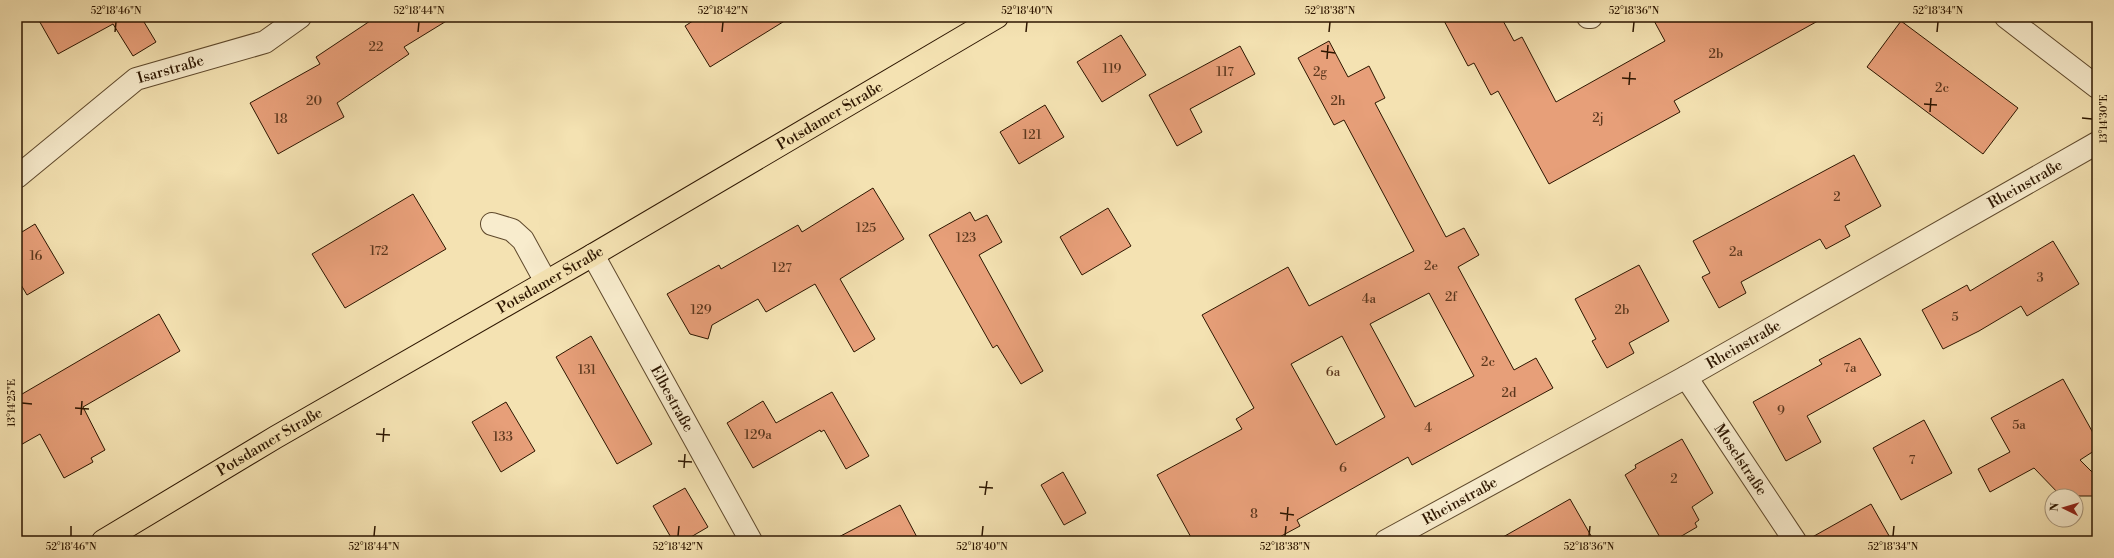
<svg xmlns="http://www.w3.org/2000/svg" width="2114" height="558" font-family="'Libre Bodoni',serif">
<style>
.building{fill:#e79f79;stroke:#2d1600;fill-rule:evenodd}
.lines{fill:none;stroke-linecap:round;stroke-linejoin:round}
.minor-casing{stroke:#5f492c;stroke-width:24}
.major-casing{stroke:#2d1600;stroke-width:24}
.minor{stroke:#f8eccd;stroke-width:22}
.major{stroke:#f4e2b2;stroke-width:22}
.ticks{fill:none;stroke:#2d1600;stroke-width:1.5}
.labels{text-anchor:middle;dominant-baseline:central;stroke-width:3;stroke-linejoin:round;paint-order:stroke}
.number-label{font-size:13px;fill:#5c381e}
.street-label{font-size:15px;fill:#2d1600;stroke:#f8eccd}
.neatline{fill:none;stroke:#2d1600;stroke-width:1.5}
.ticks-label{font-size:10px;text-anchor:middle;fill:#2d1600}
</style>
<rect width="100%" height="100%" fill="#f4e2b2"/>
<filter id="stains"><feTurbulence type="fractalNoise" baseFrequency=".005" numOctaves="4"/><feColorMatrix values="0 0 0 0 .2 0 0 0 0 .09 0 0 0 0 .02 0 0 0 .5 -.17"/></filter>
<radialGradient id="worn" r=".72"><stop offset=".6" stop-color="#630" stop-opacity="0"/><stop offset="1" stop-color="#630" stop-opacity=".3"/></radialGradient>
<!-- building -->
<g class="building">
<polygon points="37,17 141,17 156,42 133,56 113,24 58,54"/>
<polygon points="376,17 453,17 404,47 409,54 337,103 344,117 278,154 250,103 320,64 316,57"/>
<polygon points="699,17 791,17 710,67 685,26"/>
<polygon points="1442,17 1501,17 1514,41 1522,37 1556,102 1665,41 1652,17 1825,17 1674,101 1680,112 1549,184 1498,91 1491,95 1474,63 1468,66"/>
<polygon points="1901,21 2018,108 1983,154 1867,67"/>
<polygon points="1121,35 1146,75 1102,102 1077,62"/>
<path d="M 1329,41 L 1348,77 L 1369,66 L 1385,98 L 1375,103 L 1446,237 L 1464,228 L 1479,255 L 1458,267 L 1514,370 L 1536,358 L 1553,388 L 1412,465 L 1408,457 L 1297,520 L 1300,526 L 1272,541 L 1193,541 L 1157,475 L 1242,429 L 1236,419 L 1254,408 L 1202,315 L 1288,267 L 1309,306 L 1414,251 L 1344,120 L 1334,125 L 1298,58 ZM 1429,293 L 1474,376 L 1415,407 L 1370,324 ZM 1342,336 L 1385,417 L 1336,445 L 1291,364 Z"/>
<polygon points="1240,46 1255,74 1190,109 1202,132 1177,146 1149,95"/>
<polygon points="1045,105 1064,137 1019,164 1000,132"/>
<polygon points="1854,155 1881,206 1845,226 1850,236 1826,249 1820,239 1741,282 1746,293 1719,308 1702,277 1710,273 1693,241"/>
<polygon points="873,188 904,239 840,279 875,339 854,352 815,284 766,312 758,299 712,325 708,339 690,334 667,294 719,265 721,269 798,225 802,232"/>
<polygon points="413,194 446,249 345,308 312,254"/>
<polygon points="1108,208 1131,246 1082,275 1060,237"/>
<polygon points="970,212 975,221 987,215 1002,242 979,255 1043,371 1021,384 997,345 993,348 929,235"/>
<polygon points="35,224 64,273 27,295 17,278 17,235"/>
<polygon points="2053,241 2079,284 2027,316 2021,306 1979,331 1943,349 1922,310 1967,285 1970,291"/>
<polygon points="1639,265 1669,321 1629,343 1634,353 1607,368 1592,341 1596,339 1575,299"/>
<polygon points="159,314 180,351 83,407 105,450 91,458 93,462 64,478 40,434 17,447 17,397"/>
<polygon points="591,336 652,444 617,464 556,357"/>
<polygon points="1860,338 1881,375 1807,416 1821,442 1786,461 1753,402 1822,364 1819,360"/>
<polygon points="2063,379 2097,440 2097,449 2080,460 2097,477 2097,496 2061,496 2034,468 1990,492 1978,469 2010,452 1991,418"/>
<polygon points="832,392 869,456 846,469 824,430 821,432 820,430 753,468 727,423 763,401 776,423"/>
<polygon points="506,402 535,451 501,472 472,422"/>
<polygon points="1924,420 1952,473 1901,500 1873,448"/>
<polygon points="1682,439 1713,493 1692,507 1699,520 1695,523 1697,527 1673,541 1662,541 1625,475 1636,468 1635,465"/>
<polygon points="1063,472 1086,513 1064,525 1041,485"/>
<polygon points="685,488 708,527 684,541 673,541 653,506"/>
<polygon points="1570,499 1594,541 1496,541"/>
<polygon points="1871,504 1892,541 1807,541 1807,540"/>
<polygon points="900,505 919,541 831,541"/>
</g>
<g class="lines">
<defs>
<g id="minor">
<polyline points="1588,17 1591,17"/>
<polyline points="2006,17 2097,87"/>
<path id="s1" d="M 17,177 L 136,79 L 265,42 L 300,17"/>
<polyline points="492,224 512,230 523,240 546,282"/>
<path id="s2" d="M 593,255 L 751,541"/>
<path id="s3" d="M 1686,377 L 1795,541"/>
<path id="s4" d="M 1386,541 L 1686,377 L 2097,143"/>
</g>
<g id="major">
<path id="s5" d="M 103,541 L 276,437 L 593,255 L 997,17"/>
</g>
</defs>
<!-- minor casing -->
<use href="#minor" class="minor-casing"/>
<!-- major casing -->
<use href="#major" class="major-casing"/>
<!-- minor -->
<use href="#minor" class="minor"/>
<!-- major -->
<use href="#major" class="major"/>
</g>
<!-- ticks -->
<path class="ticks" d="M 115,32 L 116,22M 418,32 L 419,22M 722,32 L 723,22M 1026,32 L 1027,22M 1329,32 L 1330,22M 1633,32 L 1634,22M 1937,32 L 1938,22M 1321,51 L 1335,53M 1327,59 L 1328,45M 1622,78 L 1636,79M 1629,85 L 1630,72M 1924,104 L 1937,105M 1930,112 L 1931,98M 2082,118 L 2092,119M 22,403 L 32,404M 75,408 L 89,409M 81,415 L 82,401M 376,434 L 390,435M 383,442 L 384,428M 678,461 L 692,462M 684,468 L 685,454M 979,487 L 993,488M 985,495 L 987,481M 1280,513 L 1294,515M 1287,521 L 1288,507M 71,536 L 71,526M 374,536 L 375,526M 678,536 L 679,526M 982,536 L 983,526M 1285,536 L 1286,526M 1589,536 L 1590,526M 1893,536 L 1894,526"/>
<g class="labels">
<!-- number labels -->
<g class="number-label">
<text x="376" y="47">22</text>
<text x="1716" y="54">2b</text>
<text x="1112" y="69">119</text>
<text x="1225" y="72">117</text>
<text x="1320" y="72">2g</text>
<text x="1942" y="88">2c</text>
<text x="314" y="101">20</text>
<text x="1338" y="101">2h</text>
<text x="1598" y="118">2j</text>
<text x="281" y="119">18</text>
<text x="1032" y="135">121</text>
<text x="1837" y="197">2</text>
<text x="866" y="228">125</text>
<text x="966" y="238">123</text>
<text x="379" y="251">172</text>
<text x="1736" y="252">2a</text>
<text x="36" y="256">16</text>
<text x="1431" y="266">2e</text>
<text x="782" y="268">127</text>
<text x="2040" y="278">3</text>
<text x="1451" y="297">2f</text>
<text x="1369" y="299">4a</text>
<text x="701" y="310">129</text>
<text x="1622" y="310">2b</text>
<text x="1955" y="317">5</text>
<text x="1488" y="362">2c</text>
<text x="1850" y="368">7a</text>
<text x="587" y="370">131</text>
<text x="1333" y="372">6a</text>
<text x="1509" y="393">2d</text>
<text x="1781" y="411">9</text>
<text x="2019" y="425">5a</text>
<text x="1428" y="428">4</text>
<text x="758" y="435">129a</text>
<text x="503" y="437">133</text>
<text x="1912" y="460">7</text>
<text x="1343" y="468">6</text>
<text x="1674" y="479">2</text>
<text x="1254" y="514">8</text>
</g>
<!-- street labels -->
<g class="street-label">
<text stroke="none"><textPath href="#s1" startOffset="190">Isarstraße</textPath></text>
<text stroke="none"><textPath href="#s5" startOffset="842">Potsdamer Straße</textPath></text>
<text stroke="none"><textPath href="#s4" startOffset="732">Rheinstraße</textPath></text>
<text stroke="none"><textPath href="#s5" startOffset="518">Potsdamer Straße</textPath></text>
<text stroke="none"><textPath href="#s4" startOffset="408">Rheinstraße</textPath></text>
<text stroke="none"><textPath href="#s2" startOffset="164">Elbestraße</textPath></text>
<text stroke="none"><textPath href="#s5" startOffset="194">Potsdamer Straße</textPath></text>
<text stroke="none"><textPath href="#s3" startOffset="99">Moselstraße</textPath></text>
<text stroke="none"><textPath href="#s4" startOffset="84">Rheinstraße</textPath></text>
</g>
</g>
<!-- margin -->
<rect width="2114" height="558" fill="none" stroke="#f4e2b2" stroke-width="44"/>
<!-- north arrow -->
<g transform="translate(2064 508) rotate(275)"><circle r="19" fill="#f8eccd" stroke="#a7967b"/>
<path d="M0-3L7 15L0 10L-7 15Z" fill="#8f2418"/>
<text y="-6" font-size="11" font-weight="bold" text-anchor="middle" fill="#2d1600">N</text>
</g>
<rect x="22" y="22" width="2070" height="514" class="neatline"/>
<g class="ticks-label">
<text x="116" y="14">52°18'46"N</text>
<text x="419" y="14">52°18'44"N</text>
<text x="723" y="14">52°18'42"N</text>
<text x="1027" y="14">52°18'40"N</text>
<text x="1330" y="14">52°18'38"N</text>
<text x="1634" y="14">52°18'36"N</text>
<text x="1938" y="14">52°18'34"N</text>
<text transform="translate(2103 119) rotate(-90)" y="4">13°14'30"E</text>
<text transform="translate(11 403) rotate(-90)" y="4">13°14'25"E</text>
<text x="71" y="550">52°18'46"N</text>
<text x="374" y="550">52°18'44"N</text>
<text x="678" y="550">52°18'42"N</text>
<text x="982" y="550">52°18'40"N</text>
<text x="1285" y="550">52°18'38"N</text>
<text x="1589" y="550">52°18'36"N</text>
<text x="1893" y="550">52°18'34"N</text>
</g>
<rect width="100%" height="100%" filter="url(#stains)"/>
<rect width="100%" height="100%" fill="url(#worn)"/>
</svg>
